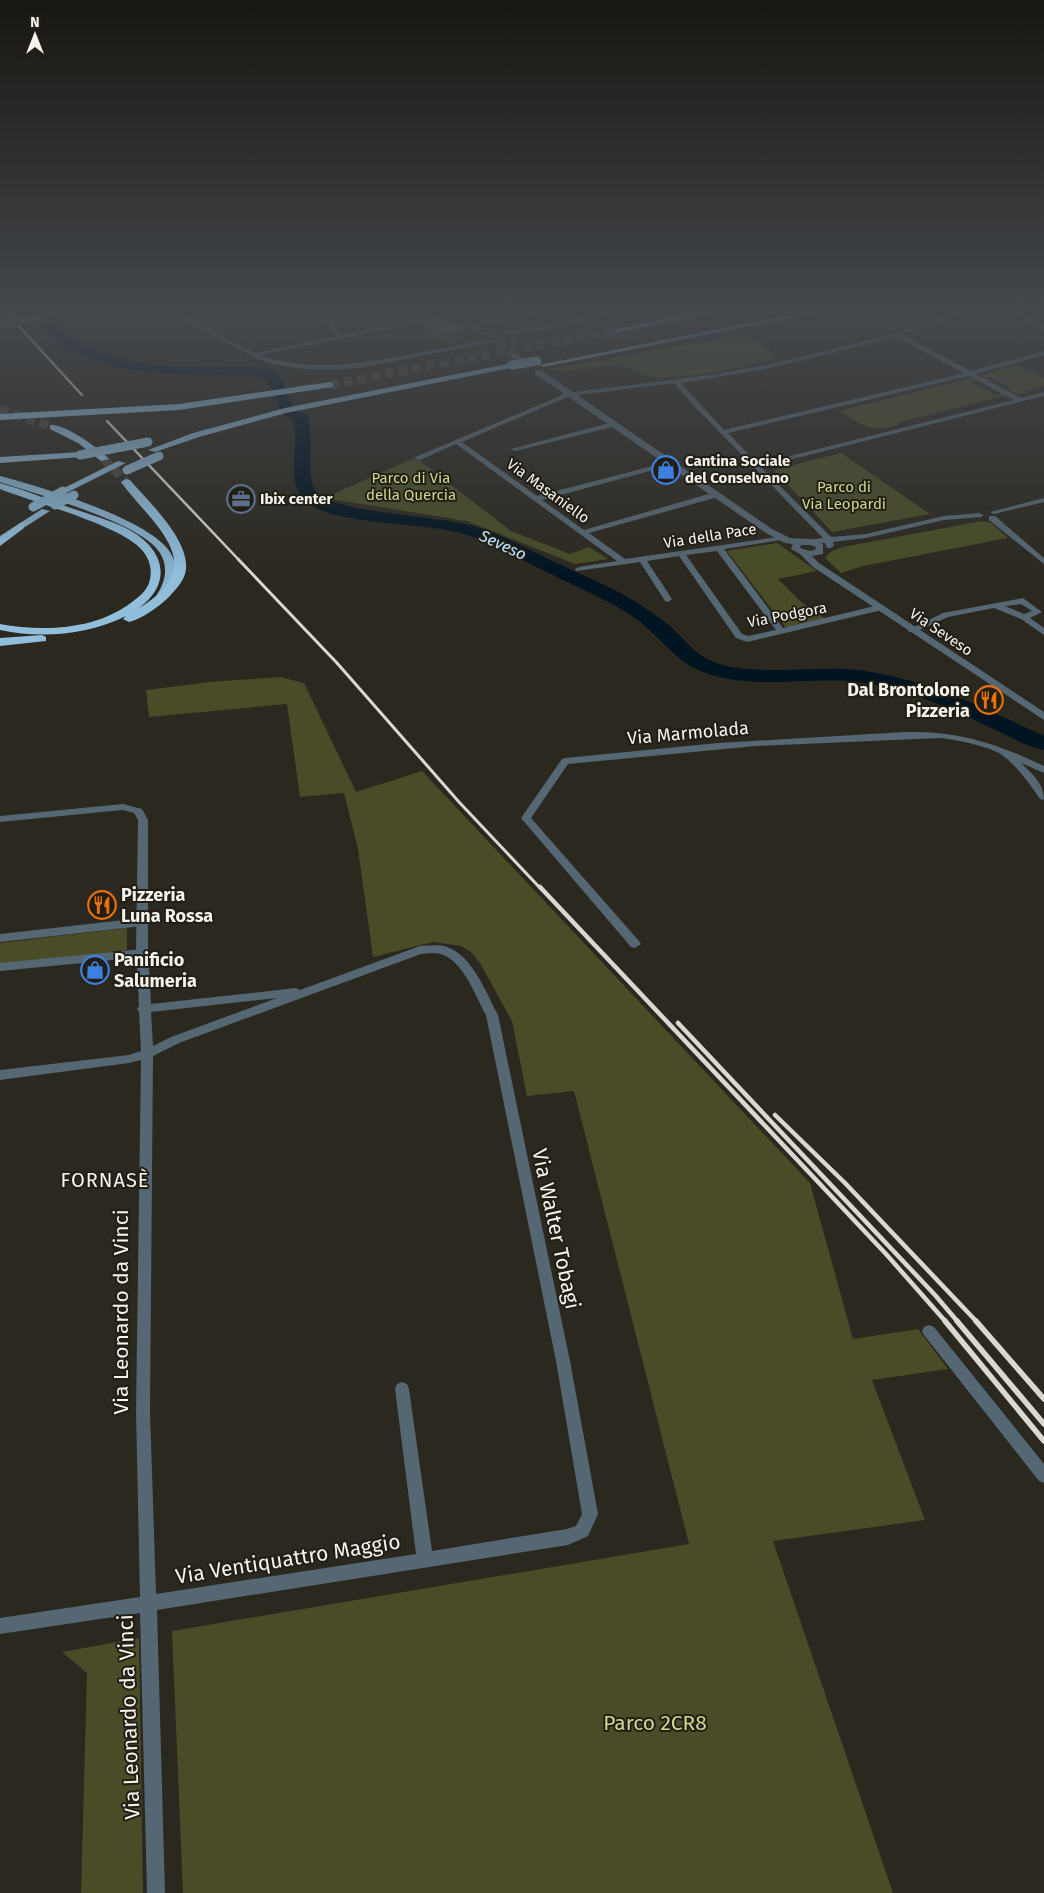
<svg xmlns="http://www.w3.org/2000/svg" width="1044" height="1893" font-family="'Fira Sans',sans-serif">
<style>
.green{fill:#494c26}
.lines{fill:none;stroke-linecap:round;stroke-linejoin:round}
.river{fill:#011421;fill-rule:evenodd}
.tertiary-tunnel{stroke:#49463e;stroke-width:8;stroke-dasharray:8 4;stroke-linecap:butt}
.motorway-tunnel{stroke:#49463e;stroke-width:9;stroke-dasharray:9 5;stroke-linecap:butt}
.pedestrian{stroke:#556772;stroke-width:8}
.minor{fill:#556772;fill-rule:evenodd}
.tertiary{fill:#556772;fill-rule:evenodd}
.trunk{fill:#88b2cc;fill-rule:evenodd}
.motorway{fill:#90bedb;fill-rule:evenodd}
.rail-far3{stroke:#dbd8d2;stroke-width:2.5}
.rail-far2{stroke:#dbd8d2;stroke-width:3}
.rail-far1{stroke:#dbd8d2;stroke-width:4.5}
.rail{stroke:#dbd8d2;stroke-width:5.5}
.tertiary-bridge{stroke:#556772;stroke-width:8}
.trunk-bridge{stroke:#88b2cc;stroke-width:9}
.wall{fill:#4d4840}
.shaded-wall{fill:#3f3b34}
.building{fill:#5a544a;stroke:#3f3b34}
.labels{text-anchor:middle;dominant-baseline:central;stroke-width:4;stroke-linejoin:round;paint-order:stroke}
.far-poi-label{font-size:15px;font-weight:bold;fill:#f6f3ed;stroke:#211e15;text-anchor:start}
.far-park-label{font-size:15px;fill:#d0d78f;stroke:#211e15}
.far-street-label{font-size:15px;fill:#f6f3ed;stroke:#211e15}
.far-water-label{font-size:16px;font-style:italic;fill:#bbe3fe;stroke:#211e15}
.poi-label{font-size:18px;font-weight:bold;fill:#f6f3ed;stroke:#211e15;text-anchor:start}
.street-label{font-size:18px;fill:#f6f3ed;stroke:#211e15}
.quarter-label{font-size:20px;letter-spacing:1px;fill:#f6f3ed;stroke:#211e15}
.near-street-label{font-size:21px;fill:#f6f3ed;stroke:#211e15}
.near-park-label{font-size:21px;fill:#d0d78f;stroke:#211e15}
</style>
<rect width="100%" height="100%" fill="#2b281f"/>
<!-- green -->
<g class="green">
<polygon points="464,310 568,310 480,325"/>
<path d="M 746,334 L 780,358 C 738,367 697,379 654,377 C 639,376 626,364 610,365 C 589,367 569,374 549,369 Z"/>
<polygon points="1018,365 1044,378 1044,386 1025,391 1025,394 1016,394 1008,390 1012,388 990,377 987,378 981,375"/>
<path d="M 971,378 L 976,380 L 972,382 L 996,395 L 1002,393 L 1006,395 L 897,423 L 899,425 C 868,433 866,427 839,411 Z"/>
<polygon points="841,453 930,514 832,532 774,470"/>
<polygon points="412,459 419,460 511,531 570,554 589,547 608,559 575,564 467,521 324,498"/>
<polygon points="982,521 991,523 1008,538 863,566 841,573 825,558 830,552 843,547"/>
<polygon points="777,543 817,571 778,579 800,601 826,619 786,628 727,551"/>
<polygon points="280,677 304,683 356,792 422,771 810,1183 853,1339 918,1329 948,1369 872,1380 925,1520 773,1541 893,1893 183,1893 172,1631 689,1544 574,1091 527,1096 512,1021 480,963 471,952 461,946 433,942 373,957 358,849 344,793 300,797 287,704 149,717 146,690 210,682"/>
<polygon points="127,928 127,950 0,965 0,943"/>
<polygon points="139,1638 143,1893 81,1893 87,1673 62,1652"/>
</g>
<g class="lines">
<!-- river -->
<path class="river" d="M 27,310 L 42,310 C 93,365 147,367 218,367 C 236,367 258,364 274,373 C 288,382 286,398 295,409 C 299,413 304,412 308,417 C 314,435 305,481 317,493 C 339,514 441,515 477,527 C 505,536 532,551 559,564 C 590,579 620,590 648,610 C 656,615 664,621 672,628 C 684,639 695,654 711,661 C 751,678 814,665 857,670 C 924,678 984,708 1044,736 L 1044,750 C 1024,746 1006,734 987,726 C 946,706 904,688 858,682 C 806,676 745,692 696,669 C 676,660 655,632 635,618 C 607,599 578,588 549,573 C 521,560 494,544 464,534 C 426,522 332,526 305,501 C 284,481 301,444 293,420 L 284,416 C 277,406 276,387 264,380 C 251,372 230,376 215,375 C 146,375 72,371 27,310 Z"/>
<!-- tertiary-tunnel -->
<g class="tertiary-tunnel">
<polyline points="499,342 515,356"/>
<polyline points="499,342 509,342 517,338"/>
</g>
<!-- motorway-tunnel -->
<g class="motorway-tunnel">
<polyline points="330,385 616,330"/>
<polyline points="0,409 53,427"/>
<polyline points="104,459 126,482"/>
</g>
<!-- pedestrian -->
<g class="pedestrian">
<polyline points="0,938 142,922"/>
<polyline points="0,967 143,953"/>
</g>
<!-- minor -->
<g class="minor">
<polygon points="319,310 325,310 342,335 460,310 480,329 495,337 490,338 476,331 458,315 255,356 252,354 336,336"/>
<path d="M 957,310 L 967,310 L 902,335 L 971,371 L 1044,351 L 1044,355 L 976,374 L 1021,398 L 1044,392 L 1044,396 L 761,467 L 831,537 L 866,534 L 944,516 L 979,513 L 983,515 L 982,517 L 944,520 L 866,538 L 833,542 L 834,546 L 830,548 L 827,548 L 825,543 L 808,544 L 808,540 L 823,538 L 696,408 L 674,383 L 570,396 L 462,442 L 537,496 L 672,461 L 672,465 L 542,500 L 584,530 L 712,493 L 718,493 L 718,497 L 589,533 L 625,559 L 784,536 L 784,540 L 781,540 L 724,549 L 783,628 L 879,605 L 883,608 L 882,610 L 747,642 L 736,638 L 679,556 L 647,561 L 672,599 L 668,602 L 665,601 L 640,562 L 576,571 L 575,569 L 579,567 L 617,561 L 456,444 L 420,460 L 413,458 L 567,393 L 711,375 L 766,365 L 895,334 ZM 896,337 L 964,373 L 724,430 L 681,383 L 766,369 ZM 969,376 L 1014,400 L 758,464 L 728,433 ZM 717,551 L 776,630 L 748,636 L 742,634 L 686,555 Z"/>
<polygon points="1008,310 1017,310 1044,325 1044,329"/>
<polygon points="613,422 616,422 616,426 515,451 511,449"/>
<polygon points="1044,498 1044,502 994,514 990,512"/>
<polygon points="989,516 995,516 1044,558 1044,564 989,520"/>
<path d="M 1023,598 L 1042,612 L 1030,618 L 1044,628 L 1044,635 L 1021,619 L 994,608 L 948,617 L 915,632 L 909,632 L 908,630 L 943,613 ZM 1021,604 L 1032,611 L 1024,614 L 1005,606 Z"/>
<path d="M 905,732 C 960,731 995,743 1044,766 L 1044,773 L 1021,763 C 1032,774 1044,783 1044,800 L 1040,799 C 1031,785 1015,764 1002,755 C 989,746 957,740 941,738 L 756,746 L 568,764 L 531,818 L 639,941 L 641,944 L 635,948 L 631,947 L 521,818 L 562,759 L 565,758 L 718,743 Z"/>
<path d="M 123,804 L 142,809 L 148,820 L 148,947 L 151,1004 L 296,988 L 300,990 L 420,946 C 429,946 438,944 447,947 C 473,956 486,993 498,1015 L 570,1361 L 598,1514 L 588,1536 L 568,1545 L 157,1610 L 165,1893 L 147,1893 L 140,1613 L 0,1634 L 0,1618 L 140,1597 L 136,1411 L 141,1060 L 129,1063 L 0,1080 L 0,1070 L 129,1055 L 141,1051 L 139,1012 L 137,1009 L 139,1006 L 136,947 L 138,820 L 134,813 L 123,810 L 0,822 L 0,816 ZM 432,953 C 461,952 474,994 486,1015 L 556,1361 L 582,1514 L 576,1526 L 567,1529 L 432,1551 L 409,1389 L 407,1384 L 402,1382 L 397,1384 L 395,1389 L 416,1554 L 156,1594 L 150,1411 L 153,1056 L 179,1043 L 421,954 ZM 277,998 L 171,1037 L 153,1046 L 151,1012 Z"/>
<polygon points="929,1325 934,1327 1044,1464 1044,1483 1039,1481 924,1335 922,1331 924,1327"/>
</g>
<!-- tertiary -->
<g class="tertiary">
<polygon points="53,310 63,310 47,317 44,315"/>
<path d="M 171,310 C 183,310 191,319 201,324 C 224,336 253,355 277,360 C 351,376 424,347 497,339 L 501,341 L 358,368 L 330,370 L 303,369 L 272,364 L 254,357 L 191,324 Z"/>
<polygon points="611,310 625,310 538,331 509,335 505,333"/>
<polygon points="512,354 518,354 524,359 517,361 512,358"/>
<path d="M 535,370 L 541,370 L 772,529 L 790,538 L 811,539 L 823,544 L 823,554 L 812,556 L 819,563 L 1044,712 L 1044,720 L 813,567 L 800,554 L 791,549 L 793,544 L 785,543 L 766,533 L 535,374 ZM 801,545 L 810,545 L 816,547 L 815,550 L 810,551 L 800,548 Z"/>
</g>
<!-- trunk -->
<g class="trunk">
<polygon points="814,310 831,310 543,367 539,365"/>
<polygon points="512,363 515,363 515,367 286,413 199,437 155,452 148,450 193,433 285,408"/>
<polygon points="80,452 84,455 83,457 0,463 0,457"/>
<polygon points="118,461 126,463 66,493 58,491"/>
<path d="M 0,476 C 39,486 149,519 170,552 C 180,568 175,584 165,598 L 161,599 L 156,596 C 165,583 169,567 160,553 C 141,522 36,494 0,482 Z"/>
<polygon points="42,509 50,511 0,543 0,536"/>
</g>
<!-- motorway -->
<g class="motorway">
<polygon points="705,310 724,310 616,333 612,330"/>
<polygon points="786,310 800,310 783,316 779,314"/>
<polygon points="330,382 333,383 333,387 179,410 0,420 0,414 179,404"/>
<path d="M 50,425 C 64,423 99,448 109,459 L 101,461 L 78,443 L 50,429 Z"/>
<path d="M 126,479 L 130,480 C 148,501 189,539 186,569 C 185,581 175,590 168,598 C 158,607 142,619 129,622 L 123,619 L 126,616 C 87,635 42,639 0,630 L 0,624 C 43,632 96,630 132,602 C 139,597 146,591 149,583 C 153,570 150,558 140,548 C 118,525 33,502 0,489 L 0,483 C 22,489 44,498 65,506 C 85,513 107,519 126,528 C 163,547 175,581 139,608 C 212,564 154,527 121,482 Z"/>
<polygon points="20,523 24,524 24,528 0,546 0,538"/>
<polygon points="42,635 46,637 46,641 0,646 0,638"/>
</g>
<!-- rail-far3 -->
<g class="rail-far3">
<polyline points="4,310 82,395"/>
<polyline points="107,421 239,560"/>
</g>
<!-- rail-far2 -->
<polyline class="rail-far2" points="238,559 337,663 459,802 541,889"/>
<!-- rail-far1 -->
<g class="rail-far1">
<polyline points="540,887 886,1254 946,1322"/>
<polyline points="678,1023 935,1295 958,1322"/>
<polyline points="775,1115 845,1183 977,1322"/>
</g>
<!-- rail -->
<g class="rail">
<polyline points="945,1321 1044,1441"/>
<polyline points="957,1321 1044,1424"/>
<polyline points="976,1321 1044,1399"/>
</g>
<!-- tertiary-bridge -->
<polyline class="tertiary-bridge" points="0,324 47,315"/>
<!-- trunk-bridge -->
<g class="trunk-bridge">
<polyline points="512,365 537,361"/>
<polyline points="80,455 148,442"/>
<polyline points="127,470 159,456"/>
<polyline points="55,505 74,495"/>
<polyline points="33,507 63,491"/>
</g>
</g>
<!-- wall -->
<polygon class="wall" points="423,318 465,330 465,340 443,344 423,328"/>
<!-- shaded-wall -->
<polygon class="shaded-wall" points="465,330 465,340 443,344 443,334"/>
<!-- building -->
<polygon class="building" points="444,314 465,330 443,334 423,318"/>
<!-- sky -->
<linearGradient id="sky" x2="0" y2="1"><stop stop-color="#181611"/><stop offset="0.54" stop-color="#44484d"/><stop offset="1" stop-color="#44484d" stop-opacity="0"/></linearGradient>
<rect width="1044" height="575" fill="url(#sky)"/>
<!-- icons -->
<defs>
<symbol id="shop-ring" viewBox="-11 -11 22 22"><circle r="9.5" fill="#211e15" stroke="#3f7fe0" stroke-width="1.5"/><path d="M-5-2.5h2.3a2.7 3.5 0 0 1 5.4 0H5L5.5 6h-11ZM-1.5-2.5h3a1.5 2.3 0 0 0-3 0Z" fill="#3f7fe0"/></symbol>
<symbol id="office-ring" viewBox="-11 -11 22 22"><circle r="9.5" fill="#211e15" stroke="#5c6f8a" stroke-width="1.5"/><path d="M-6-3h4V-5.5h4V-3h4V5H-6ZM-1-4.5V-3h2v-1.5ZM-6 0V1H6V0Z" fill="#5c6f8a"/></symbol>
<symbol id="restaurant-ring" viewBox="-11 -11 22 22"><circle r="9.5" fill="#211e15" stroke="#e8710a" stroke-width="1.5"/><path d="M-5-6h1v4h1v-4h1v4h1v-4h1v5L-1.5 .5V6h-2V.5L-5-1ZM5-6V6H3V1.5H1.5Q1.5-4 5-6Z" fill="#e8710a"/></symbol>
</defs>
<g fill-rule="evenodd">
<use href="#shop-ring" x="650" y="454" width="32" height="32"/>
<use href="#office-ring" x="225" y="483" width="32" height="32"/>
<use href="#restaurant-ring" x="973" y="684" width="32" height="32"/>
<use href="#restaurant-ring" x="86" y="889" width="32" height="32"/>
<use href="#shop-ring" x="79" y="954" width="32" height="32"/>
</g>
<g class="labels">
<!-- far-poi labels -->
<g class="far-poi-label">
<text x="685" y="461">Cantina Sociale<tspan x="685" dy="17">del Conselvano</tspan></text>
<text x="260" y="499">Ibix center</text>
</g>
<!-- far-park labels -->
<g class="far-park-label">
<text x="411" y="478">Parco di Via<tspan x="411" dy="17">della Quercia</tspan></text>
<text x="844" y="487">Parco di<tspan x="844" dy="17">Via Leopardi</tspan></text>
</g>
<!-- far-street labels -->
<g class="far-street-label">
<text transform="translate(548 491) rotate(36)">Via Masaniello</text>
<text transform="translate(710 536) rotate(-9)">Via della Pace</text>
<text transform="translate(787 615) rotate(-11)">Via Podgora</text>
<text transform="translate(941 632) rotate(34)">Via Seveso</text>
</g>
<!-- far-water labels -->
<g class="far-water-label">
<text transform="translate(503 545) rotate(25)">Seveso</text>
</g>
<!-- poi labels -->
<g class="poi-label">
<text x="970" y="690" text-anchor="end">Dal Brontolone<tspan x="970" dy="21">Pizzeria</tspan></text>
<text x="121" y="895">Pizzeria<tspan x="121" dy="21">Luna Rossa</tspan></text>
<text x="114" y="960">Panificio<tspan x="114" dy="21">Salumeria</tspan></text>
</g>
<!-- street labels -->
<g class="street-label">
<text transform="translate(688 733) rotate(-5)">Via Marmolada</text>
</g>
<!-- quarter labels -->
<g class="quarter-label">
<text x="105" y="1180">FORNASÈ</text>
</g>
<!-- near-street labels -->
<g class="near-street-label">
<text transform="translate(556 1229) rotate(78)">Via Walter Tobagi</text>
<text transform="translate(121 1312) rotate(-90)">Via Leonardo da Vinci</text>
<text transform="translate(288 1559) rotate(-9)">Via Ventiquattro Maggio</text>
<text transform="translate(129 1717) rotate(-92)">Via Leonardo da Vinci</text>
</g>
<!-- near-park labels -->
<g class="near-park-label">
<text x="655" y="1723">Parco 2CR8</text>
</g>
</g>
<!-- north arrow -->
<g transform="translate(35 35)" stroke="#211e15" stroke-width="4" paint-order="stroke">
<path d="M0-4L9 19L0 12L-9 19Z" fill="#f6f3ed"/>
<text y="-8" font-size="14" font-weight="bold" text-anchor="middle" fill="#f6f3ed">N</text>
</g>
</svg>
